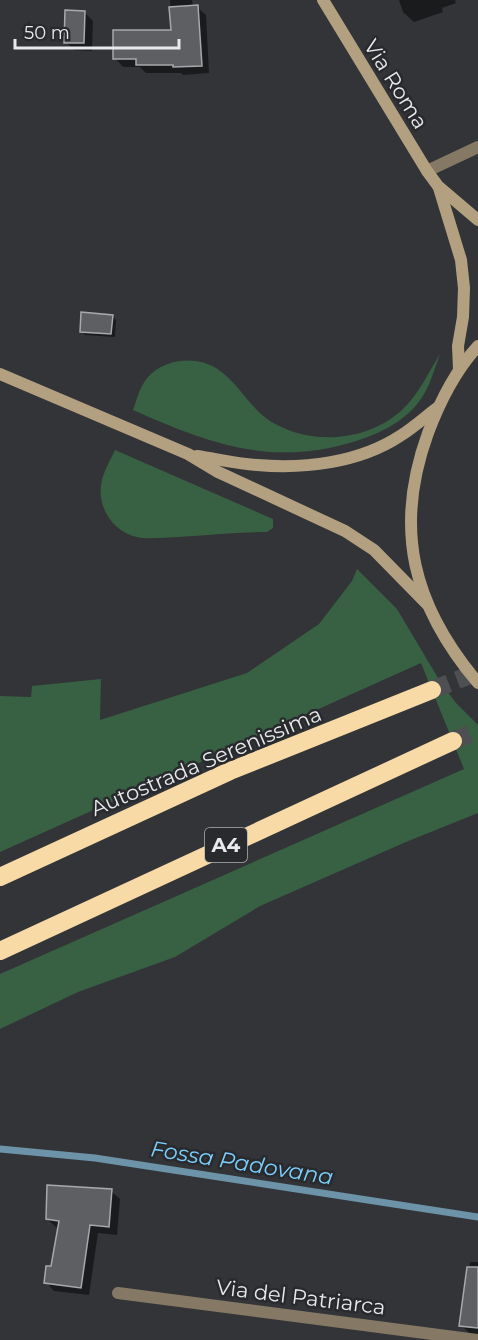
<svg xmlns="http://www.w3.org/2000/svg" width="478" height="1340" font-family="Montserrat,sans-serif">
<style>
.green{fill:#386043}
.shadow{fill:#0007}
.lines{fill:none;stroke-linecap:round;stroke-linejoin:round}
.stream{stroke:#6d93a8;stroke-width:7}
.building{fill:#5d5f63;stroke:#a7a9ad;stroke-width:1.5}
.highway-tunnel{stroke:#4d4f52;stroke-width:18;stroke-dasharray:18 9;stroke-linecap:butt}
.street{stroke:#857965;stroke-width:12}
.secondary{stroke:#b3a080;stroke-width:12}
.highway{stroke:#f7daa6;stroke-width:18}
.labels{text-anchor:middle;dominant-baseline:central;stroke-width:5;stroke-linejoin:round;paint-order:stroke}
.shield{fill:#282a2d;stroke:#aeb0b2;stroke-width:1.5}
.shield-label{font-size:20px;font-weight:bold;fill:#e8e9eb}
.street-label{font-size:21px;fill:#e8e9eb;stroke:#282a2d}
.water-label{font-size:22px;font-style:italic;fill:#7ccffc;stroke:#282a2d}
</style>
<rect width="100%" height="100%" fill="#323437"/>
<!-- green -->
<g class="green">
<path d="M 440,354 C 434,370 429,390 418,403 C 401,424 378,434 353,442 C 270,467 207,443 133,410 C 137,399 140,386 148,377 C 165,358 198,355 219,370 C 239,384 249,407 270,421 C 310,446 367,442 402,410 C 419,394 428,373 440,354 Z"/>
<path d="M 115,450 L 273,519 L 273,528 L 267,532 C 237,532 208,535 178,537 C 165,537 150,540 137,537 C 113,532 98,508 101,485 C 103,472 110,461 115,450 Z"/>
<polygon points="357,569 397,609 441,683 456,703 478,725 478,813 406,842 260,906 175,957 78,992 0,1029 0,974 464,769 421,663 0,852 0,696 31,697 32,686 101,679 100,720 247,673 319,624 352,581"/>
</g>
<!-- shadow -->
<g class="shadow">
<polygon points="170,0 192,0 193,7 197,7 206,15 209,73 183,75 181,73 146,73 140,67 123,67 115,58 172,32"/>
<polygon points="399,0 455,0 456,3 442,8 443,12 414,22 403,12"/>
<polygon points="85,13 93,21 92,51 74,50 66,42"/>
<polygon points="112,316 116,320 115,337 85,335 81,331"/>
<polygon points="111,1191 120,1199 117,1235 98,1233 89,1295 54,1291 46,1282 52,1268 59,1228 56,1227 47,1219"/>
<polygon points="470,1262 478,1262 478,1335 469,1333 461,1325 467,1299"/>
</g>
<g class="lines">
<!-- stream -->
<polyline class="stream" points="0,1149 95,1158 478,1217"/>
</g>
<!-- building -->
<g class="building">
<polygon points="198,5 202,66 173,67 173,65 136,65 136,59 113,59 113,30 171,30 169,7"/>
<polygon points="65,10 85,11 84,43 64,43"/>
<polygon points="81,312 113,315 111,334 80,332"/>
<polygon points="47,1185 112,1189 109,1227 90,1225 81,1288 44,1283 46,1266 51,1266 59,1221 46,1219"/>
<polygon points="467,1267 478,1267 478,1328 459,1326"/>
</g>
<g class="lines">
<!-- highway-tunnel -->
<g class="highway-tunnel">
<polyline points="432,690 478,672"/>
<polyline points="453,741 478,730"/>
</g>
<!-- street -->
<g class="street">
<polyline points="427,171 478,147"/>
<polyline points="118,1293 478,1340"/>
</g>
<!-- secondary -->
<g class="secondary">
<polyline points="323,0 427,171 438,186 478,220"/>
<polyline points="439,188 461,260 464,288 463,317 458,346 459,369"/>
<path d="M 478,346 C 455,371 440,401 428,433 C 393,529 413,606 478,683"/>
<polyline points="0,374 188,454 218,472 345,531 374,550 428,605"/>
<path d="M 197,456 C 217,459 237,464 257,465 C 304,469 359,463 400,436 C 413,428 425,417 437,408"/>
</g>
<!-- highway -->
<g class="highway">
<polyline points="0,877 230,771 432,690"/>
<polyline points="0,951 453,741"/>
</g>
</g>
<g class="labels">
<!-- shield labels -->
<rect class="shield" x="205" y="828" width="42" height="34" rx="4.5"/>
<g class="shield-label">
<text x="226" y="845">A4</text>
</g>
<!-- street labels -->
<g class="street-label">
<text transform="translate(396 84) rotate(58)">Via Roma</text>
<text transform="translate(206 761) rotate(-23)">Autostrada Serenissima</text>
<text transform="translate(301 1297) rotate(7)">Via del Patriarca</text>
</g>
<!-- water labels -->
<g class="water-label">
<text transform="translate(242 1163) rotate(9)">Fossa Padovana</text>
</g>
</g>
<!-- scale -->
<path d="M15 39v9h164v-9" fill="none" stroke="#e8e9eb" stroke-width="3"/>
<text x="24" y="39" font-size="18" fill="#e8e9eb" stroke="#282a2d" stroke-width="4.5" paint-order="stroke">50 m</text>
</svg>
